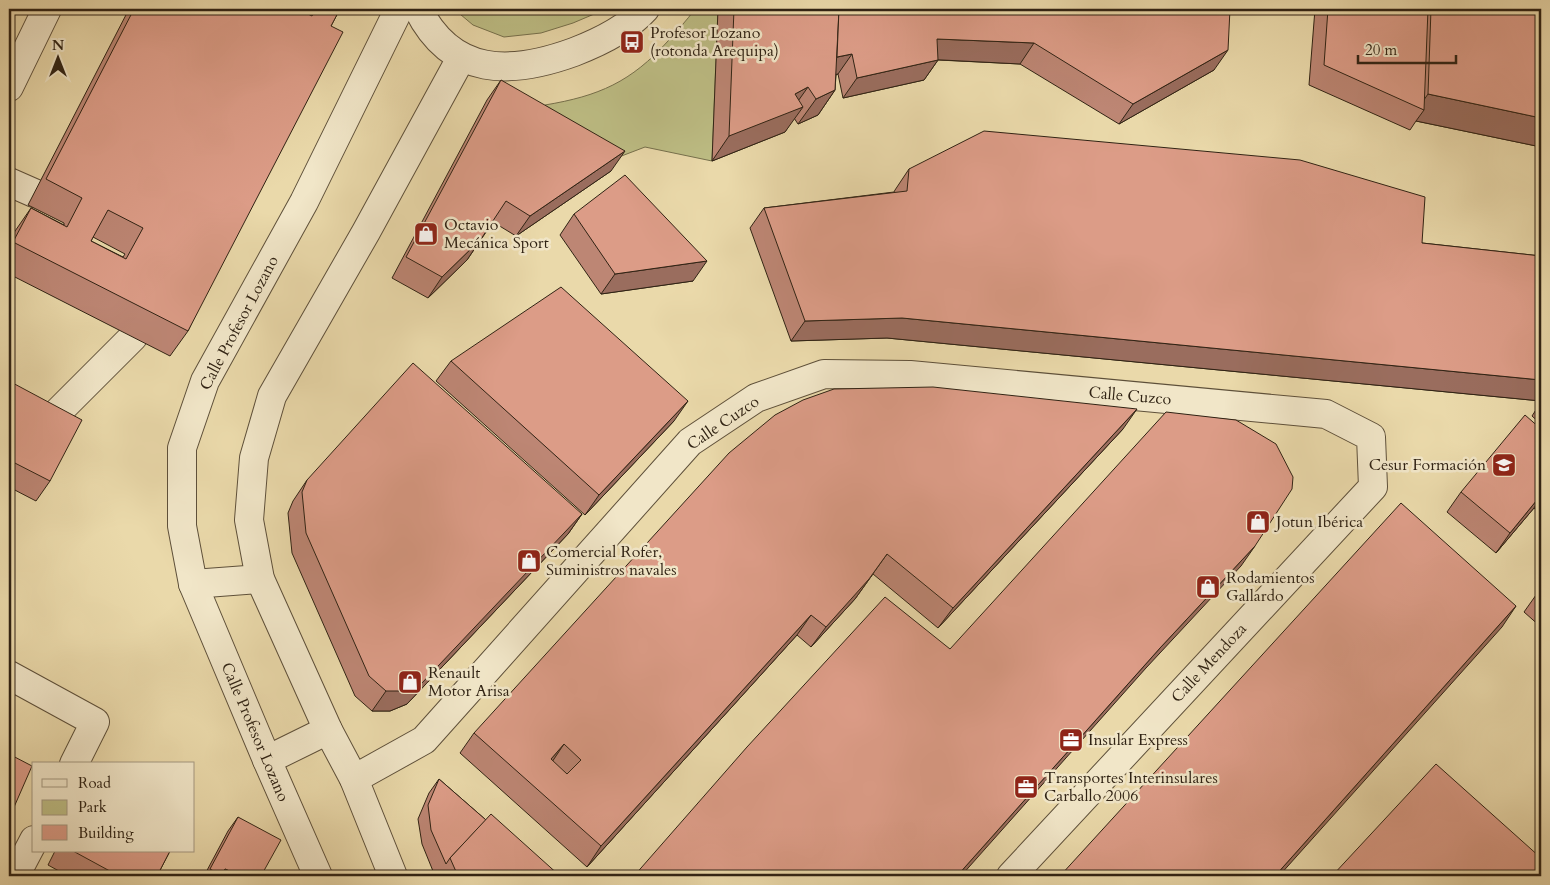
<svg xmlns="http://www.w3.org/2000/svg" width="1550" height="885" font-family="Cardo,serif">
<style>
.green{fill:#bdbd84;stroke:#76704c}
.lines{fill:none;stroke-linecap:round;stroke-linejoin:round}
.minor-casing{stroke:#5e503a;stroke-width:30}
.minor{stroke:#f1e6c8;stroke-width:28}
.wall{fill:#bd8674;stroke:#302314;fill-rule:evenodd}
.shaded-wall{fill:#9a6d5e;stroke:#302314}
.building{fill:#dc9c87;stroke:#302314;fill-rule:evenodd}
.labels{text-anchor:middle;dominant-baseline:central;stroke-width:5;stroke-linejoin:round;paint-order:stroke}
.poi-label{font-size:16px;fill:#302314;stroke:#f1e6c8;text-anchor:start}
.street-label{font-size:16px;fill:#302314;stroke:#f1e6c8}
</style>
<rect width="100%" height="100%" fill="#ead9aa"/>
<filter id="stains"><feTurbulence type="fractalNoise" baseFrequency=".004" numOctaves="4"/><feColorMatrix values="0 0 0 0 .2 0 0 0 0 .09 0 0 0 0 .02 0 0 0 .5 -.17"/></filter>
<radialGradient id="worn" r=".72"><stop offset=".6" stop-color="#630" stop-opacity="0"/><stop offset="1" stop-color="#630" stop-opacity=".3"/></radialGradient>
<!-- green -->
<g class="green">
<polygon points="454,9 606,9 573,23 541,33 504,37 473,25"/>
<path d="M 695,9 L 718,9 L 712,161 L 645,147 L 598,165 L 545,105 C 599,96 631,82 668,41 C 677,31 687,20 695,9 Z"/>
</g>
<g class="lines">
<defs>
<g id="minor">
<path d="M 418,9 C 452,77 511,75 574,52 C 600,42 627,29 645,9"/>
<polyline points="9,87 47,9"/>
<polyline points="9,182 34,193"/>
<polyline points="43,427 133,337"/>
<polyline points="193,584 260,579"/>
<polyline points="9,675 95,722 74,764"/>
<polyline points="267,760 328,730"/>
<polyline points="354,779 424,740 690,442 756,398 824,374 910,375 1326,414 1371,437 1373,487 1011,876"/>
<polyline points="15,876 34,840"/>
<polyline points="318,876 267,760 193,584 182,526 182,448 205,381 304,202 399,9"/>
<polyline points="393,876 354,779 328,730 260,579 249,520 254,458 272,396 366,232 461,58"/>
</g>
</defs>
<!-- minor casing -->
<use href="#minor" class="minor-casing"/>
<!-- minor -->
<use href="#minor" class="minor"/>
</g>
<!-- wall -->
<g class="wall">
<path d="M 129,9 L 298,9 L 309,14 L 311,9 L 340,9 L 331,26 L 188,331 L 170,356 L 9,274 L 9,242 L 13,234 L 31,208 L 64,225 L 64,223 L 28,205 ZM 93,237 L 125,254 L 123,257 L 91,241 Z"/>
<polygon points="718,9 1230,9 1214,70 1119,124 1020,64 938,60 924,80 843,98 838,74 836,75 835,90 818,115 798,124 794,118 785,132 712,161"/>
<polygon points="1315,9 1541,9 1541,147 1416,121 1410,130 1309,85"/>
<polygon points="501,80 611,171 516,236 493,222 467,260 428,298 392,278 487,100"/>
<polygon points="909,169 1422,243 1541,256 1541,401 887,338 791,341 750,228 764,208 894,192 895,190"/>
<polygon points="574,214 693,281 601,294 560,235"/>
<polygon points="451,361 674,421 585,515 436,381"/>
<polygon points="9,381 50,481 36,501 9,487"/>
<polygon points="1541,402 1541,424 1532,416"/>
<polygon points="1123,429 938,628 873,574 855,599 811,647 797,635 587,867 460,753 474,733"/>
<polygon points="1541,429 1541,514 1534,508 1496,553 1447,512 1461,492"/>
<polygon points="307,480 582,514 568,534 407,704 390,711 372,711 355,696 292,553 288,513 293,501"/>
<polygon points="1541,588 1541,627 1524,612"/>
<polygon points="439,779 486,820 560,876 435,876 422,844 418,819 429,793"/>
<polygon points="238,817 261,876 204,876 228,831"/>
<polygon points="55,851 170,851 157,876 68,876 48,865"/>
</g>
<!-- shaded-wall -->
<g class="shaded-wall">
<polygon points="937,39 1034,43 1020,64 923,59"/>
<polygon points="1228,50 1214,70 1119,124 1133,104"/>
<polygon points="852,54 838,74 819,78 833,58"/>
<polygon points="938,60 924,80 843,98 857,78"/>
<polygon points="808,87 791,111 803,107 785,132 712,161 729,136 795,94"/>
<polygon points="835,90 818,115 798,124 816,99"/>
<polygon points="1428,94 1541,118 1541,147 1416,121 1424,110 1419,107"/>
<polygon points="625,151 611,171 516,236 530,216"/>
<polygon points="481,239 467,260 428,298 442,277"/>
<polygon points="707,261 693,281 601,294 615,274"/>
<polygon points="902,318 1541,380 1541,401 887,338 791,341 805,321"/>
<polygon points="688,401 674,421 585,515 599,495"/>
<polygon points="1137,409 1123,429 938,628 953,608"/>
<polygon points="1541,495 1541,497 1534,508 1496,553 1510,533"/>
<polygon points="582,514 568,534 407,704 390,711 372,711 386,691"/>
<polygon points="1255,546 1241,566 1146,668 961,876 957,876 1160,648"/>
<polygon points="887,554 855,599 811,647 826,627"/>
<polygon points="1516,606 1502,627 1279,876 1275,876"/>
<polygon points="811,615 797,635 587,867 601,846"/>
<polygon points="564,744 550,765 551,759"/>
</g>
<!-- building -->
<g class="building">
<path d="M 134,9 L 298,9 L 312,16 L 316,9 L 340,9 L 331,26 L 343,32 L 188,331 L 13,242 L 31,208 L 67,227 L 82,198 L 46,179 ZM 108,210 L 143,228 L 126,259 L 91,241 Z"/>
<polygon points="734,9 839,9 835,90 816,99 808,87 795,94 803,107 729,136"/>
<polygon points="839,9 1230,9 1228,50 1133,104 1034,43 937,39 938,60 857,78 852,54 837,57"/>
<polygon points="1328,9 1428,9 1424,110 1324,65"/>
<polygon points="1431,9 1541,9 1541,118 1428,94"/>
<polygon points="501,80 625,151 530,216 506,201 481,239 442,277 406,257"/>
<polygon points="984,131 1300,160 1425,197 1422,243 1541,256 1541,380 902,318 805,321 764,208 907,191 909,169"/>
<polygon points="625,175 707,261 615,274 574,214"/>
<polygon points="561,287 688,401 599,495 451,361"/>
<polygon points="413,363 582,514 421,684 404,691 386,691 369,676 306,533 302,492 307,480"/>
<polygon points="9,381 82,420 50,481 9,460"/>
<path d="M 933,387 L 1137,409 L 953,608 L 887,554 L 869,579 L 826,627 L 811,615 L 601,846 L 474,733 L 729,453 L 775,415 L 803,400 L 834,389 ZM 564,744 L 581,760 L 567,774 L 551,759 Z"/>
<polygon points="1166,412 1236,420 1276,444 1293,477 1292,489 1255,546 1160,648 957,876 634,876 747,747 885,597 950,649"/>
<polygon points="1525,415 1541,429 1541,495 1510,533 1461,492"/>
<polygon points="1401,503 1516,606 1275,876 1060,876"/>
<polygon points="1541,588 1541,594 1538,592"/>
<polygon points="9,754 32,766 11,814 9,813"/>
<polygon points="1436,764 1541,858 1541,876 1332,876"/>
<polygon points="439,779 486,820 450,858 446,864 431,830 428,805"/>
<polygon points="491,814 560,876 458,876 450,858"/>
<polygon points="238,817 281,840 261,876 240,876 225,869 221,875 210,869"/>
<polygon points="73,851 170,851 157,876 119,876"/>
<polygon points="225,869 240,876 222,876"/>
</g>
<!-- icons -->
<defs>
<symbol id="bus-square" viewBox="-11 -11 22 22"><rect x="-9" y="-9" width="18" height="18" rx="4" fill="#8f2418" stroke="#f1e6c8"/><path d="M-5-6H5V4H4V6H2V4H-2V6H-4V4H-5ZM-3.5-4V0h7V-4ZM-3.5 1.2v1.5H-2V1.2ZM2 1.2v1.5H3.5V1.2Z" fill="#fff"/></symbol>
<symbol id="shop-square" viewBox="-11 -11 22 22"><rect x="-9" y="-9" width="18" height="18" rx="4" fill="#8f2418" stroke="#f1e6c8"/><path d="M-5-2.5h2.3a2.7 3.5 0 0 1 5.4 0H5L5.5 6h-11ZM-1.5-2.5h3a1.5 2.3 0 0 0-3 0Z" fill="#fff"/></symbol>
<symbol id="university-square" viewBox="-11 -11 22 22"><rect x="-9" y="-9" width="18" height="18" rx="4" fill="#8f2418" stroke="#f1e6c8"/><path d="M0-5L7-2L0 1L-7-2ZM-4 1L0 2.5L4 1V4Q0 6-4 4Z" fill="#fff"/></symbol>
<symbol id="office-square" viewBox="-11 -11 22 22"><rect x="-9" y="-9" width="18" height="18" rx="4" fill="#8f2418" stroke="#f1e6c8"/><path d="M-6-3h4V-5.5h4V-3h4V5H-6ZM-1-4.5V-3h2v-1.5ZM-6 0V1H6V0Z" fill="#fff"/></symbol>
</defs>
<g fill-rule="evenodd">
<use href="#bus-square" x="618" y="28" width="28" height="28"/>
<use href="#shop-square" x="412" y="220" width="28" height="28"/>
<use href="#university-square" x="1490" y="451" width="28" height="28"/>
<use href="#shop-square" x="1244" y="508" width="28" height="28"/>
<use href="#shop-square" x="515" y="547" width="28" height="28"/>
<use href="#shop-square" x="1194" y="573" width="28" height="28"/>
<use href="#shop-square" x="396" y="668" width="28" height="28"/>
<use href="#office-square" x="1057" y="726" width="28" height="28"/>
<use href="#office-square" x="1012" y="773" width="28" height="28"/>
</g>
<g class="labels">
<!-- poi labels -->
<g class="poi-label">
<text x="650" y="33">Profesor Lozano<tspan x="650" dy="18">(rotonda Arequipa)</tspan></text>
<text x="444" y="225">Octavio<tspan x="444" dy="18">Mecánica Sport</tspan></text>
<text x="1486" y="465" text-anchor="end">Cesur Formación</text>
<text x="1276" y="522">Jotun Ibérica</text>
<text x="546" y="552">Comercial Rofer,<tspan x="546" dy="18">Suministros navales</tspan></text>
<text x="1226" y="578">Rodamientos<tspan x="1226" dy="18">Gallardo</tspan></text>
<text x="428" y="673">Renault<tspan x="428" dy="18">Motor Arisa</tspan></text>
<text x="1088" y="740">Insular Express</text>
<text x="1044" y="778">Transportes Interinsulares<tspan x="1044" dy="18">Carballo 2006</tspan></text>
</g>
<!-- street labels -->
<g class="street-label">
<text transform="translate(239 323) rotate(-62)">Calle Profesor Lozano</text>
<text transform="translate(1130 396) rotate(5)">Calle Cuzco</text>
<text transform="translate(723 423) rotate(-34)">Calle Cuzco</text>
<text transform="translate(1209 663) rotate(-47)">Calle Mendoza</text>
<text transform="translate(255 732) rotate(67)">Calle Profesor Lozano</text>
</g>
</g>
<!-- margin -->
<rect width="1550" height="885" fill="none" stroke="#ead9aa" stroke-width="30"/>
<rect x="10" y="10" width="1530" height="865" fill="none" stroke="#302314" stroke-width="2.5"/>
<rect x="15" y="15" width="1520" height="855" fill="none" stroke="#302314"/>
<!-- legend -->
<rect x="32" y="762" width="162" height="90" fill="#f1e6c8" stroke="#a49880"/>
<rect x="42" y="779" width="25" height="8" fill="#f1e6c8" stroke="#a49880"/>
<text x="78" y="788" font-size="15" fill="#302314">Road</text>
<rect x="42" y="800" width="25" height="15" fill="#bdbd84" stroke="#a49880"/>
<text x="78" y="812" font-size="15" fill="#302314">Park</text>
<rect x="42" y="825" width="25" height="15" fill="#dc9c87" stroke="#a49880"/>
<text x="78" y="838" font-size="15" fill="#302314">Building</text>
<!-- north arrow -->
<g transform="translate(58 58)" stroke="#f1e6c8" stroke-width="4" paint-order="stroke">
<path d="M0-4L9 19L0 12L-9 19Z" fill="#302314"/>
<text y="-8" font-size="14" font-weight="bold" text-anchor="middle" fill="#302314">N</text>
</g>
<!-- scale -->
<path d="M1358 55v8h98v-8" fill="none" stroke="#302314" stroke-width="2.5"/>
<text x="1365" y="55" font-size="15" fill="#302314" stroke="#f1e6c8" stroke-width="4" paint-order="stroke">20 m</text>
<rect width="100%" height="100%" filter="url(#stains)"/>
<rect width="100%" height="100%" fill="url(#worn)"/>
</svg>
